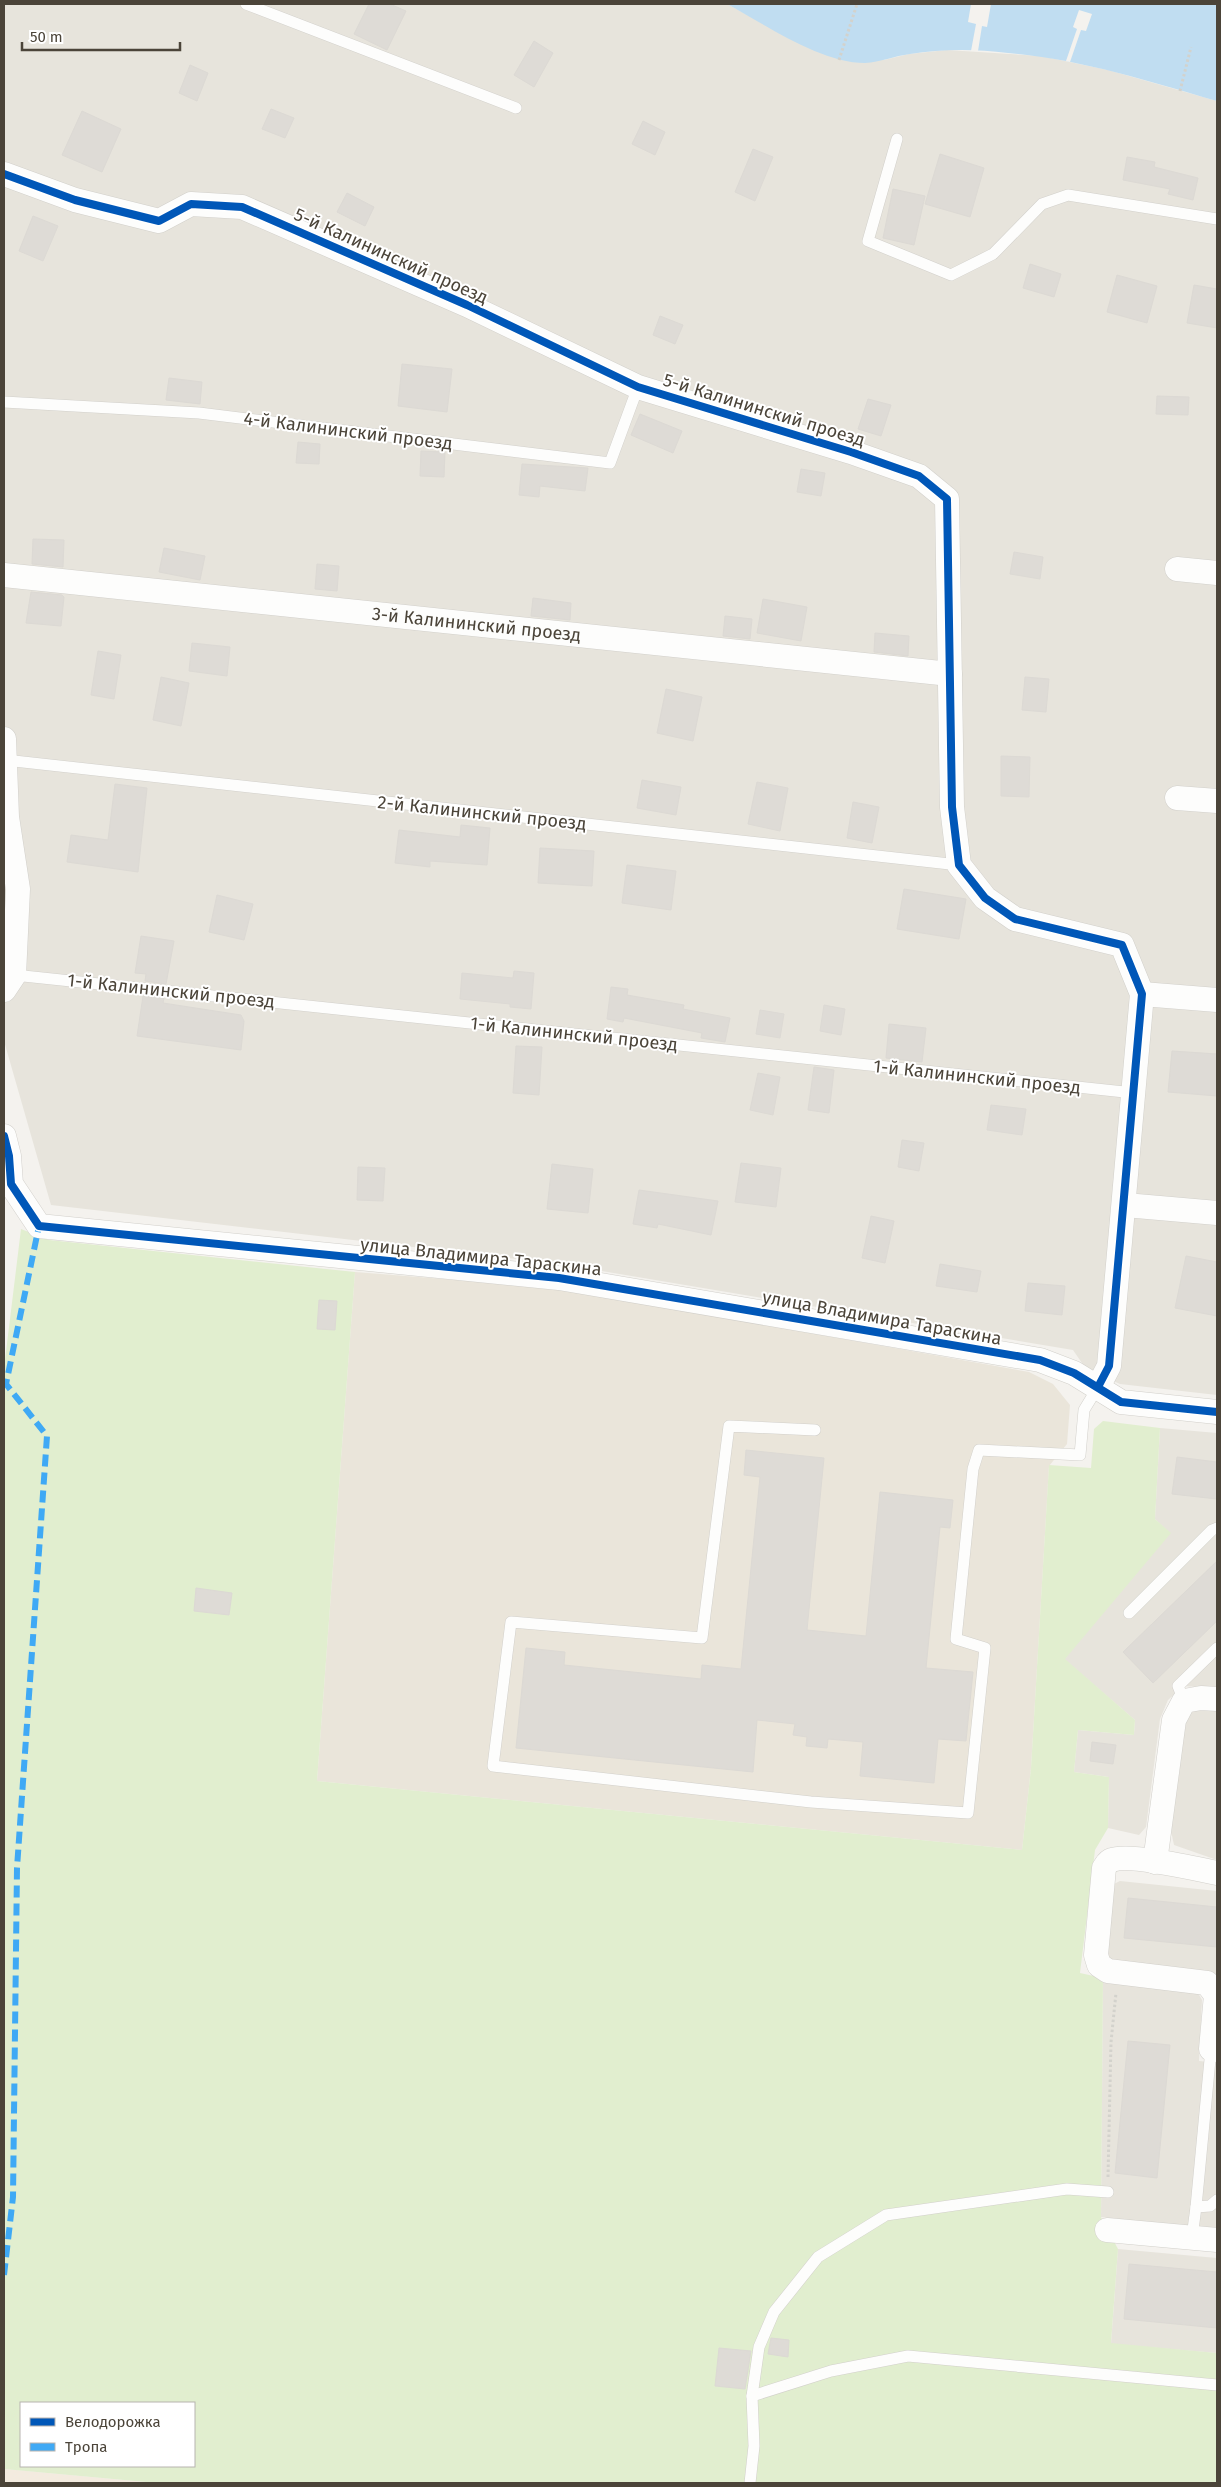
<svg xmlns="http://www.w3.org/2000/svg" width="1221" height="2487" font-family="'Fira Sans',sans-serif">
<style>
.residential{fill:#e7e4dc}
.commercial{fill:#f3ebdf}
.education{fill:#eae5da}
.green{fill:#e1eecf;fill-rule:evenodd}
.water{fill:#c0ddf1}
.pier{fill:#f4f2ee}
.building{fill:#dedbd6;stroke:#dcd9d4}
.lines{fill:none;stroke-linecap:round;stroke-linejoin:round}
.service-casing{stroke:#d2d0cb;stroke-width:12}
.minor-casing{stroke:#d2d0cb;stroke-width:25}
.path{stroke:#d3d2cc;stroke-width:3;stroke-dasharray:2.5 2.5;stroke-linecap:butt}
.service{stroke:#fdfdfc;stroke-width:11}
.minor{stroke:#fdfdfc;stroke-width:24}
.quiet{stroke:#3fa9f5;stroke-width:6;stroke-dasharray:12 6;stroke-linecap:butt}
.cycleway-casing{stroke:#fff;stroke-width:11}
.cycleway{stroke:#0057b8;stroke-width:8}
.labels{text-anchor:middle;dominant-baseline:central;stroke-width:4;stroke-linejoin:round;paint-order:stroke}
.street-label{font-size:18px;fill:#4b4439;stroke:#fff}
</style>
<rect width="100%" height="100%" fill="#f4f2ee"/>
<!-- residential -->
<g class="residential">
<polygon points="4,4 727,4 804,45 884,60 909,54 947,50 1041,56 1108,70 1217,101 1217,1395 1120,1384 1086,1369 1073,1350 560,1264 51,1205 4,1041"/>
<polygon points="1160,1428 1217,1433 1217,1688 1183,1686 1168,1700 1160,1719 1146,1827 1139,1835 1108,1828 1109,1777 1074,1772 1078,1730 1134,1735 1135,1720 1064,1659 1170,1533 1155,1519"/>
<polygon points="1217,1708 1217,1860 1174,1845 1171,1831 1183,1719 1188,1709"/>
<polygon points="1120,1881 1217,1891 1217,1979 1105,1961 1114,1884"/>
<polygon points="1103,1978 1198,1993 1202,2000 1199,2061 1217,2063 1217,2230 1101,2217"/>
<polygon points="1118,2249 1217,2258 1217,2353 1111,2344"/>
</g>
<!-- commercial -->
<polygon class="commercial" points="4,2469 157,2483 4,2483"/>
<!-- education -->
<polygon class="education" points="355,1272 557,1288 1029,1372 1053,1384 1070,1405 1067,1444 1049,1466 1031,1768 1022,1850 317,1781"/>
<!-- green -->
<path class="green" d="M 21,1229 L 49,1240 L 355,1272 L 317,1781 L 1022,1850 L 1031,1768 L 1049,1465 L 1091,1468 L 1094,1429 L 1103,1421 L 1160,1428 L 1155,1519 L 1171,1533 L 1065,1659 L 1135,1720 L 1134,1735 L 1078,1730 L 1074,1772 L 1109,1777 L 1108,1828 L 1095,1850 L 1080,1973 L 1103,1978 L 1101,2217 L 1118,2249 L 1111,2343 L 1217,2353 L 1217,2483 L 157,2483 L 4,2469 L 4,1368 ZM 21,2403 L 194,2403 L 194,2466 L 21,2466 Z"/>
<!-- water -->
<path class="water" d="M 727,4 L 1217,4 L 1217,101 C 1148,81 1080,59 1008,53 C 975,49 942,49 910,54 C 895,56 880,62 865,63 C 821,63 766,25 727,4 Z"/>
<!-- pier -->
<g class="pier">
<polygon points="971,4 991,4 987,27 982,26 978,51 971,51 976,24 968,22"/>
<polygon points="1079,10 1092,14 1086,31 1081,30 1070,62 1066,61 1077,29 1073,27"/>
</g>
<!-- building -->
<g class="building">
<polygon points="369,4 390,4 406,11 387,50 354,34"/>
<polygon points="534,41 553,53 534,87 514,75"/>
<polygon points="190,65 208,73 197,101 179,93"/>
<polygon points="271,109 294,118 285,138 262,129"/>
<polygon points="82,111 121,129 102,172 62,155"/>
<polygon points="643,121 665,132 655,155 632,144"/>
<polygon points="753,149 773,157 755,201 735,192"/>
<polygon points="940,154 984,168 970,217 925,204"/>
<polygon points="1127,157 1155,162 1154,167 1198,178 1193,200 1168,194 1170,189 1123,180"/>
<polygon points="893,189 925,196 914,245 883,238"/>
<polygon points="347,193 374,207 365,226 337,212"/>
<polygon points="33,216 58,226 43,261 19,251"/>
<polygon points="1030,264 1061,274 1054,297 1023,288"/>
<polygon points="1117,275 1157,286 1147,323 1107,312"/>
<polygon points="1194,285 1217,289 1217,328 1187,323"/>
<polygon points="660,316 683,325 675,344 653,335"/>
<polygon points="402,364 452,369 447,412 398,406"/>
<polygon points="169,378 202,382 200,404 166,400"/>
<polygon points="1157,396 1189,397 1188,415 1156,414"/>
<polygon points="868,399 891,405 881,436 858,429"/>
<polygon points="640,414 682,431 673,453 631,435"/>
<polygon points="298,442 320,444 319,464 296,463"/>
<polygon points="421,451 445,452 444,477 420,476"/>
<polygon points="522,464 588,468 585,491 540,486 539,497 519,495"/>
<polygon points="801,469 825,473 821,496 797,492"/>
<polygon points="33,539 64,540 63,567 32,564"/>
<polygon points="164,548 205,556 200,580 159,572"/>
<polygon points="1014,552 1043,557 1040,579 1010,574"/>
<polygon points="317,564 339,566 337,591 315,589"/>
<polygon points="31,592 62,595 64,597 61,626 26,623"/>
<polygon points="533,598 571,603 570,620 531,616"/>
<polygon points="763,599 807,607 801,641 757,633"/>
<polygon points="725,616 752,619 750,639 723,636"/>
<polygon points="875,633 909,636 908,656 874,652"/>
<polygon points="192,643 230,647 227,676 189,671"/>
<polygon points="98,651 121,655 114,699 91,695"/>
<polygon points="161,677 189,683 181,726 153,720"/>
<polygon points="1025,677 1049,679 1046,712 1022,710"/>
<polygon points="666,689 702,697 693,741 657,733"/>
<polygon points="1001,756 1030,757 1029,797 1001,796"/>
<polygon points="642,780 681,787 676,815 637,808"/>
<polygon points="757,782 788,788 780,831 748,824"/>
<polygon points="115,784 147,788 138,872 67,862 71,835 108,840"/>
<polygon points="853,802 879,807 872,843 847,838"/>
<polygon points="461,825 490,828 487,865 430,861 430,867 395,863 399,830 460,837"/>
<polygon points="540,848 594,851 592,886 538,883"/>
<polygon points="627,865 676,871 671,910 622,903"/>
<polygon points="904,889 966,899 959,939 897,929"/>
<polygon points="217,895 253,904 244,940 209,932"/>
<polygon points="141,936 174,941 166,984 145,981 146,974 135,973"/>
<polygon points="514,971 534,973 531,1009 510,1007 510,1004 460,999 462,973 513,978"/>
<polygon points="611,987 628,989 627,995 684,1005 683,1009 730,1018 725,1042 701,1038 702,1033 624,1018 623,1022 607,1019"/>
<polygon points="143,996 164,998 163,1003 241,1015 244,1021 241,1050 137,1036"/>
<polygon points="824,1005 845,1009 841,1035 820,1031"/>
<polygon points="760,1010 784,1014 780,1038 756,1034"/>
<polygon points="889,1024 926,1028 922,1062 886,1058"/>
<polygon points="516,1046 542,1047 539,1095 513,1093"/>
<polygon points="1172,1051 1217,1054 1217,1096 1168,1092"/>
<polygon points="814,1067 834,1070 829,1113 808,1110"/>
<polygon points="758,1073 780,1077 773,1115 750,1110"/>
<polygon points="991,1105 1026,1109 1022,1135 987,1130"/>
<polygon points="902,1140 924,1143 919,1171 898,1167"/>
<polygon points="741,1163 781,1168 776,1207 735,1202"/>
<polygon points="552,1164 593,1169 588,1213 547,1209"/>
<polygon points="358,1167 385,1168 383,1201 357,1200"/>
<polygon points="639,1190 718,1201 711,1235 658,1224 657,1228 633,1224"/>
<polygon points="871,1216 894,1221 885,1263 862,1258"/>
<polygon points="1186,1256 1217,1262 1217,1316 1175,1308"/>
<polygon points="940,1264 981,1271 977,1292 936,1286"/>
<polygon points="1028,1283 1065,1286 1062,1315 1025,1311"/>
<polygon points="319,1300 337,1301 335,1330 317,1329"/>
<polygon points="746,1450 824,1458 807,1630 866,1636 880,1492 953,1500 950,1528 940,1527 926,1668 973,1672 966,1741 938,1739 934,1783 860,1776 863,1742 828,1739 827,1748 806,1746 807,1737 793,1735 795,1724 757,1720 753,1772 516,1748 526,1648 565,1652 564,1665 701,1679 702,1665 741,1669 760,1477 744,1475"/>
<polygon points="1177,1457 1217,1462 1217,1499 1172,1494"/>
<polygon points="1217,1561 1217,1621 1153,1683 1123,1652"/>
<polygon points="196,1588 232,1593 229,1615 194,1611"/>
<polygon points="1092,1742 1116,1745 1113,1764 1090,1761"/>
<polygon points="1128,1898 1217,1907 1217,1947 1124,1938"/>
<polygon points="1128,2041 1170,2045 1157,2178 1115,2173"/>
<polygon points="1129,2264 1217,2272 1217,2328 1124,2319"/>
<polygon points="771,2338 789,2340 788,2357 768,2354"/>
<polygon points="719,2348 751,2351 745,2389 715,2386"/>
</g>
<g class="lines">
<defs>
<g id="service">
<polyline points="246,4 516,108"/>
<polyline points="897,139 868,241 951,275 993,254 1042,204 1068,195 1217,219"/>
<polyline points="4,402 199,413 610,463 638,387"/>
<polyline points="5,760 959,865"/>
<polyline points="14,975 1134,1093"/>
<polyline points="815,1430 729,1426 702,1638 511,1622 493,1766 811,1802 968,1813 985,1648 956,1639 973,1469 979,1450 1080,1455 1084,1410 1098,1387"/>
<polyline points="1129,1613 1212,1530 1217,1528"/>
<polyline points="1184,1701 1178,1686 1217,1648"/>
<polyline points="1196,2207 1211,2049"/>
<polyline points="1192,2237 1196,2207 1210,2206 1217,2200"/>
<polyline points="752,2396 831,2371 908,2356 1217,2385"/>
<polyline points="750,2483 754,2446 752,2396 759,2347 774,2312 818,2257 886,2215 1067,2189 1108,2192"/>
</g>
<g id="minor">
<polyline points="4,174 75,200 159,221 191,204 242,207 467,305 638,387 851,452 919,476 947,499 952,807 959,865 985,898 1015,919 1122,945 1142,994 1109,1366 1098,1387"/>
<polyline points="1177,569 1217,573"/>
<path id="s1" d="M 4,575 L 950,674"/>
<polyline points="4,739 7,817 18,889 14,975 4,990"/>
<polyline points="1177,798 1217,801"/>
<polyline points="1142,994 1217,1000"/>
<polyline points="4,1136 9,1156 11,1184 39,1226 559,1278 1040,1360 1074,1373 1121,1402 1217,1412"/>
<polyline points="1125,1205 1217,1213"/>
<polyline points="1155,1862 1174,1720 1184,1701 1201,1698 1217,1699"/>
<path d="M 1217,1873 C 1197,1869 1128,1853 1112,1860 C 1108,1861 1106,1865 1104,1868 L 1096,1955 L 1099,1965 L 1108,1971 L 1207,1983 L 1216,1995 L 1211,2049 L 1217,2050"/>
<polyline points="1107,2230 1217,2240"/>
</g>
</defs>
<!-- service casing -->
<use href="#service" class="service-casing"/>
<!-- minor casing -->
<use href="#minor" class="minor-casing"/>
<!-- path -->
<g class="path">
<polyline points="839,60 857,4"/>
<polyline points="1180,91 1191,47"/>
<polyline points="1108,2177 1111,2042 1116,1993"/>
</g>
<!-- service -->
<use href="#service" class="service"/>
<!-- minor -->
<use href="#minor" class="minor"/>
<!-- quiet -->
<polyline class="quiet" points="4,2275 13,2197 17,1868 47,1436 6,1384 39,1226"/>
<defs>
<g id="cycleway">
<polyline points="4,174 75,200 159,221 191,204 242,207 467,305 638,387 851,452 919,476 947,499 952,807 959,865 985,898 1015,919 1122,945 1142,994 1109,1366 1098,1387"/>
<polyline points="4,1136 9,1156 11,1184 39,1226 559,1278 1040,1360 1074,1373 1121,1402 1217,1412"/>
</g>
</defs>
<!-- cycleway casing -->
<use href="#cycleway" class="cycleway-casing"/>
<!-- cycleway -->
<use href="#cycleway" class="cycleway"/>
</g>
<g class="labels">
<!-- street labels -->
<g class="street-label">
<text transform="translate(391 256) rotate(24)">5-й Калининский проезд</text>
<text transform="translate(764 410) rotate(17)">5-й Калининский проезд</text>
<text transform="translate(348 431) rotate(7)">4-й Калининский проезд</text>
<text stroke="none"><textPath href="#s1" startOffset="475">3-й Калининский проезд</textPath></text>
<text transform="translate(482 813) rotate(6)">2-й Калининский проезд</text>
<text transform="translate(171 991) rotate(6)">1-й Калининский проезд</text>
<text transform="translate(574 1034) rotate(6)">1-й Калининский проезд</text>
<text transform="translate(977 1077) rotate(6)">1-й Калининский проезд</text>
<text transform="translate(481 1257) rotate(6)">улица Владимира Тараскина</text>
<text transform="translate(882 1318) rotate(10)">улица Владимира Тараскина</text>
</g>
</g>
<!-- border -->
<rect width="1221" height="2487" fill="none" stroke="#4b4439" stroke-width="10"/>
<!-- legend -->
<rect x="20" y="2402" width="175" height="65" fill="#ffffff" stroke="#b7b4b0"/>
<rect x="30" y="2418" width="25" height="8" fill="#0057b8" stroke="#b7b4b0"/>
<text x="65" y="2427" font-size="15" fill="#4b4439">Велодорожка</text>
<rect x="30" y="2443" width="25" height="8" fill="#3fa9f5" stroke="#b7b4b0"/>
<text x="65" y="2452" font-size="15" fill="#4b4439">Тропа</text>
<!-- scale -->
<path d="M22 42v8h158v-8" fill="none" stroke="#4b4439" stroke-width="2.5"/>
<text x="30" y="42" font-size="15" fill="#4b4439" stroke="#ffffff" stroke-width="4" paint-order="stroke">50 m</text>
</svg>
